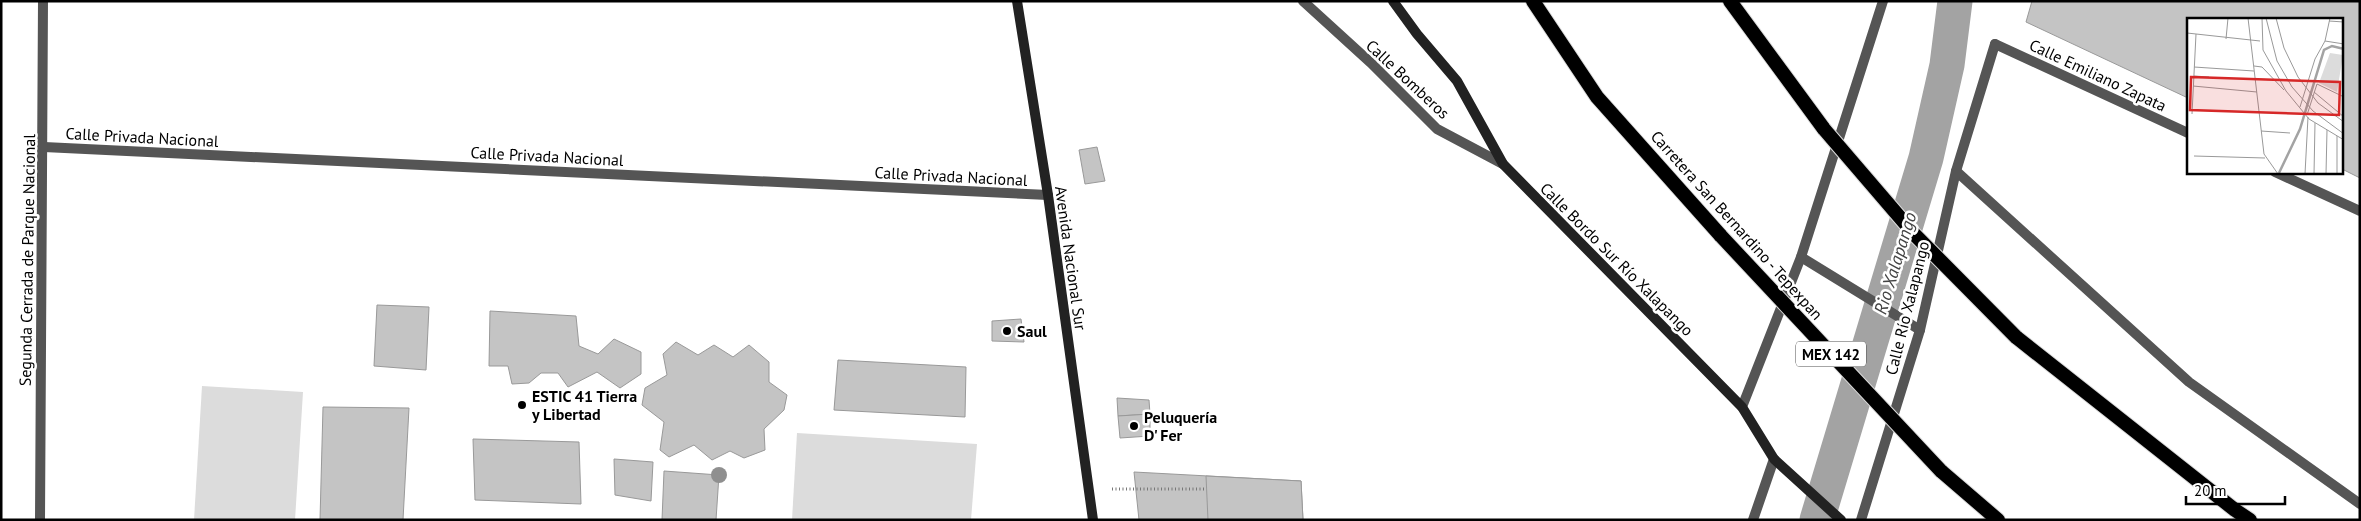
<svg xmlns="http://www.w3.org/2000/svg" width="2361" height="521" font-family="'PT Sans',sans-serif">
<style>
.green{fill:#dcdcdc}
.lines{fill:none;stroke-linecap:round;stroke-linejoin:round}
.canal{stroke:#a3a3a3;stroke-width:35}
.building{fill:#c4c4c4;stroke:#999}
.trunk-casing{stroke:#dbdbdb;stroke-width:16}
.path{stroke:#777;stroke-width:3;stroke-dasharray:1 2.5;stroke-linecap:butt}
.minor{stroke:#555;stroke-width:10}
.tertiary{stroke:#555;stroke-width:10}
.secondary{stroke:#222;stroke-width:10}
.trunk{stroke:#000;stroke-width:14}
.trunk-bridge-casing{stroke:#dbdbdb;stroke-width:16;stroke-linecap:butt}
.trunk-bridge{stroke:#000;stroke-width:14}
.tree{fill:#8f8f8f}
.poi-dot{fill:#000;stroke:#fff;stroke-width:2}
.labels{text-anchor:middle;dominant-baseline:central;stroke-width:5;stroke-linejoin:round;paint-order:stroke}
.shield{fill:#fff;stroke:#4c4c4c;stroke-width:1}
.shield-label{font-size:15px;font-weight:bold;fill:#000}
.street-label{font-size:16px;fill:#000;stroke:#fff}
.poi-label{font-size:16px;font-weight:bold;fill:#000;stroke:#fff;text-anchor:start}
.water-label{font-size:18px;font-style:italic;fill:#444;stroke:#fff}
.inset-river{fill:none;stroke:#a3a3a3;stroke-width:2.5}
.inset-road{fill:none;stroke:#999;stroke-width:1}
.view{fill:#d62828;fill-opacity:0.15;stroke:#d62828;stroke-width:2.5}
.inset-edge{fill:none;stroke:#000;stroke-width:2.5}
</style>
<rect width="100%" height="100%" fill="#fff"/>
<!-- green -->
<g class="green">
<polygon points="202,386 303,392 295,520 194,520"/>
<polygon points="797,433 977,444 971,520 792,520"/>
</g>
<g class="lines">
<!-- canal -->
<polyline class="canal" points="1817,520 1926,158 1947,65 1955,1"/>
</g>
<!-- building -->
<g class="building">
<polygon points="2032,1 2360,1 2360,178 2342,169 2342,19 2188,19 2188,98 2026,22"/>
<polygon points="1097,147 1105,181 1085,184 1079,150"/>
<polygon points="377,305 429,307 426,370 374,366"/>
<polygon points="490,311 576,316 579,346 598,354 614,339 641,352 641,374 620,388 597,372 568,387 558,373 541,373 529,383 512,384 508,366 489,366"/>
<polygon points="1021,319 1024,342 992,341 992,321"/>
<polygon points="676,342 698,355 714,345 733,357 749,345 769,362 769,382 787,395 784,410 764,429 765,450 744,458 730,451 712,460 694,445 669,457 660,450 664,422 642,405 645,388 667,375 663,354"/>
<polygon points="838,360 966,367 965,417 834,410"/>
<polygon points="1117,398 1149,400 1150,414 1118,416"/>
<polygon points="323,407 409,408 403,520 320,520"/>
<polygon points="1150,414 1150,436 1120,438 1118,416"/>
<polygon points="473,439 579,442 581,504 475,500"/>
<polygon points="614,459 653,462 651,501 615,495"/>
<polygon points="664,471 719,475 716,520 662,520"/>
<polygon points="1134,472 1301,481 1303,520 1139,520"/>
<polygon points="1206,476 1301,481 1303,520 1208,520"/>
</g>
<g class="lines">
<defs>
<g id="trunk">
<polyline points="1533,1 1597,97 1721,236"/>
<polyline points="1730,1 1824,129"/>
<polyline points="2016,337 2235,510 2250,520"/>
<polyline points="1941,471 1998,520"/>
</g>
</defs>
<!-- trunk casing -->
<use href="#trunk" class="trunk-casing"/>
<!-- path -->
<polyline class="path" points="1112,489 1206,489"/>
<!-- minor -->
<g class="minor">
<polyline points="1303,1 1371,63 1437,129 1503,164"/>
<polyline points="44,147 1048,195"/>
<polyline points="1956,171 2189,382 2360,504"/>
<polyline points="1801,257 1920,330"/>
<polyline points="1742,407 1801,257 1883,1"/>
<polyline points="40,520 43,1"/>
<polyline points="1753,520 1774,459"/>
<polyline points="1861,520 1920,330 1956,171 1995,44"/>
</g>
<!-- tertiary -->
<g class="tertiary">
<polyline points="1995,44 2188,133"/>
<polyline points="2275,172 2360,211"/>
</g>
<!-- secondary -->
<g class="secondary">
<polyline points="1017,1 1048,195 1093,520"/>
<polyline points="1393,1 1417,34 1457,81 1503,164 1742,407 1774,459 1841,520"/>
</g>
<!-- trunk -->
<use href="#trunk" class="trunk"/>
<defs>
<g id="trunk-bridge">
<polyline points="1824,129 1915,235 2016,337"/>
<polyline points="1721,236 1941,471"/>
</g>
</defs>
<!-- trunk-bridge casing -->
<use href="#trunk-bridge" class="trunk-bridge-casing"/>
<!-- trunk-bridge -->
<use href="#trunk-bridge" class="trunk-bridge"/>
</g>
<!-- trees -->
<circle class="tree" cx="719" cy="475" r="8"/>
<!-- markers -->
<g class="poi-dot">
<circle cx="1007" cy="331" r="5"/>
<circle cx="522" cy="405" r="5"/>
<circle cx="1134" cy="426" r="5"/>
</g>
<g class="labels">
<!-- shield labels -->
<rect class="shield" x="1796" y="341.5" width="70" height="25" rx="4"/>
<g class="shield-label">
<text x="1831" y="354">MEX 142</text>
</g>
<!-- street labels -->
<g class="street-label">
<text transform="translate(2098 75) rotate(25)">Calle Emiliano Zapata</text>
<text transform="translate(1408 79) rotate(43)">Calle Bomberos</text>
<text transform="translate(142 137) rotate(3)">Calle Privada Nacional</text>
<text transform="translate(547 156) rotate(3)">Calle Privada Nacional</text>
<text transform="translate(951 176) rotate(3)">Calle Privada Nacional</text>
<text transform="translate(1737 225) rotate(48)">Carretera San Bernardino - Tepexpan</text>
<text transform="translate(1071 258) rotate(82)">Avenida Nacional Sur</text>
<text transform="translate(1617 259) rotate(45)">Calle Bordo Sur Río Xalapango</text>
<text transform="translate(27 260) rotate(-89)">Segunda Cerrada de Parque Nacional</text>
<text transform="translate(1907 308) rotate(-76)">Calle Río Xalapango</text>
</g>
<!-- poi labels -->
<g class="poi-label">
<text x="1017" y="331">Saul</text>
<text x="532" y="396">ESTIC 41 Tierra<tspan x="532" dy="18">y Libertad</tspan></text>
<text x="1144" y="417">Peluquería<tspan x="1144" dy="18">D' Fer</tspan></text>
</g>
<!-- water labels -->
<g class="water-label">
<text transform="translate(1895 263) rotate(-73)">Rio Xalapango</text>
</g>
</g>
<!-- overview -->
<g transform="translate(2187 18)">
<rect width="156" height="156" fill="#fff"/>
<path d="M 143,35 L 156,37 L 150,74 L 132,65 Z" fill="#dcdcdc"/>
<path class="inset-river" d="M 92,155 L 113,111 L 137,32 L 145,28 L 157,31"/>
<path class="inset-road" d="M 61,0 L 77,136 L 91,156M 75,0 L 76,32 L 99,73 L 122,101 L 157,122M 79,0 L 90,43 L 105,69 L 126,93 L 157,116M 89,0 L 97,30 L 111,59 L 131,85 L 157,104M 142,3 L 157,4M 0,15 L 73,23M 39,21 L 41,0M 138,23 L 157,26M 67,48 L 75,49 L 97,72M 7,49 L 67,53M 7,58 L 22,59M 6,68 L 70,74M 127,74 L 157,99M 113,89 L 128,41 L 138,23 L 143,0M 5,96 L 9,16M 120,97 L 130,66 L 157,79M 74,113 L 103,115M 7,138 L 78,140M 118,156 L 121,99M 127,156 L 128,105M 139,156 L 140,112M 150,156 L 150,118"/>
<path class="view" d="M 4,59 L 153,64 L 152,97 L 3,92 Z"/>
<rect width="156" height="156" class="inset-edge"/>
</g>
<!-- border -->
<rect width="2361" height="521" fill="none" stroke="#000000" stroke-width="5"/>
<!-- scale -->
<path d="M2186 496v8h99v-8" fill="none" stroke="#000000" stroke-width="2.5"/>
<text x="2194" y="496" font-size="15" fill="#000000" stroke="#ffffff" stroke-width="4" paint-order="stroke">20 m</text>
</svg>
